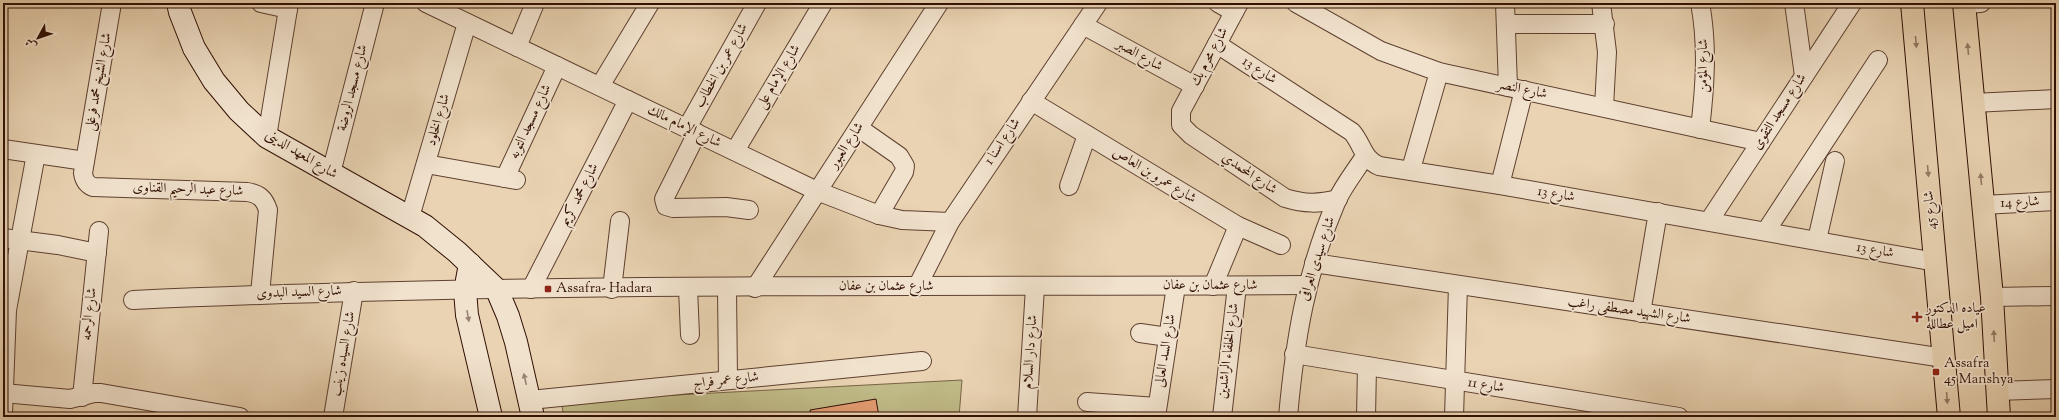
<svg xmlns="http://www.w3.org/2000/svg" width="2059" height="420" font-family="'Sorts Mill Goudy',Amiri,serif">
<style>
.green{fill:#bfba87;stroke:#786446}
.building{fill:#e29b71;stroke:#300f04}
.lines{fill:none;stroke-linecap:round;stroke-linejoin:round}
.street-casing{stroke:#5e4030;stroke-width:20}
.secondary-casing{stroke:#300f04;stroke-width:24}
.primary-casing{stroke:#300f04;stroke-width:24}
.street{stroke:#f1e2cd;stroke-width:18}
.secondary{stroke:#f1e2cd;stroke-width:22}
.primary{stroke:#e9d3b2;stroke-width:22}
.oneway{fill:#967b64}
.oneway2{fill:#9a8373}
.poi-dot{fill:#8f2418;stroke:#f1e2cd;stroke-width:1.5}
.labels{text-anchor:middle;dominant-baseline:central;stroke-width:3.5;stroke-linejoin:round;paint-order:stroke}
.street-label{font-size:14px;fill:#300f04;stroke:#f1e2cd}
.poi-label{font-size:14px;fill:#300f04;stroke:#f1e2cd;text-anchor:start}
</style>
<rect width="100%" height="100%" fill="#e9d3b2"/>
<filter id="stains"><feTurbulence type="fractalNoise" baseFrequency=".005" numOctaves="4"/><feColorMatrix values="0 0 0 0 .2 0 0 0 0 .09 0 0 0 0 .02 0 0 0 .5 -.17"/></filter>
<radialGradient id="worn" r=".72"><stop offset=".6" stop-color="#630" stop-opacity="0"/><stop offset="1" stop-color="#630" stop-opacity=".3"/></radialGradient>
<!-- green -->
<polygon class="green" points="962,380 959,417 564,417 561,401"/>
<!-- building -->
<polygon class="building" points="876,399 879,417 811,417 810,410"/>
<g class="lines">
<defs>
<g id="street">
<path d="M 112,3 L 83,173 C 84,180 86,184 93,187 L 247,192 C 259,194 264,198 268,210 L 260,294"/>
<polyline points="261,3 288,9"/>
<polyline points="426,3 817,191 879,215 902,220 950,222"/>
<polyline points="1218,3 1234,12"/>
<path d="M 1239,3 L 1181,111 L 1181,125 L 1191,135 L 1285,198 C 1305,204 1318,204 1338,199"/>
<polyline points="1296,3 1381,51 1439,72 1761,142"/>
<polyline points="1505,3 1508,87"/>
<polyline points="1601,3 1607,52 1604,107"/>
<path d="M 1700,3 C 1708,45 1705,87 1700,129"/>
<polyline points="1794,3 1804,76"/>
<polyline points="1964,4 1981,3"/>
<polyline points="1507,24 1605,24"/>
<polyline points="1083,25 1195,86"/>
<path d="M 1217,44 L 1352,132 C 1363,145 1362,158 1379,166 L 1500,185 L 1936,262"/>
<polyline points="517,47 535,3"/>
<polyline points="600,86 650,3"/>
<polyline points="1031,101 1238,226 1281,245"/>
<polyline points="1973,103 2056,99"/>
<polyline points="687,128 757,3"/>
<polyline points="859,128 899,156 905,166 904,172 879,215"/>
<polyline points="697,133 664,199 666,206 673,208 726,207 749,210"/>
<polyline points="267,137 289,3"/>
<polyline points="3,149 85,161"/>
<polyline points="735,151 823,3"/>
<polyline points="426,164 516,180"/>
<polyline points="1411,169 1439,72"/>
<polyline points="331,173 375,3"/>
<polyline points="505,178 557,66"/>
<polyline points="1500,185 1524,90"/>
<polyline points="1069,186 1087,135"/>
<polyline points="1983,205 2056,201"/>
<polyline points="410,217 467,23"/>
<polyline points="1709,221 1852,3"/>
<polyline points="1766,231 1878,60"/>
<polyline points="3,238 58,245 97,253"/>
<polyline points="1817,240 1835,161"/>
<polyline points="1314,263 1944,358"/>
<polyline points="1213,286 1238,226"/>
<polyline points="917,287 950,222 1098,3"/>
<polyline points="688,288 690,335"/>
<polyline points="727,288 728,380"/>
<polyline points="755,288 939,3"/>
<polyline points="531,289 628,100"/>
<polyline points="612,289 620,221"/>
<polyline points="1992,297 2056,296"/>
<path d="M 133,300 C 524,282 916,287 1307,285"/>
<polyline points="1641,313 1658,212"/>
<polyline points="1140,333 1168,337"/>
<polyline points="1294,354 1679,417"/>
<polyline points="1997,391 2056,389"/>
<polyline points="3,393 70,399 94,393 101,393 240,417"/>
<polyline points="82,397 99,231"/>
<polyline points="530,400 922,361"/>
<polyline points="1087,402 1157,407"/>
<polyline points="3,414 7,310 36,154"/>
<polyline points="333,417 354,291"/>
<polyline points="1027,417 1035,287"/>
<polyline points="1156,417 1176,286"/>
<polyline points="1222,417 1237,286"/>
<path d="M 1288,417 C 1295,339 1306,272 1337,200 C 1344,185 1356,170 1365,156"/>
<polyline points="1366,417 1367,366"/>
<polyline points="1454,417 1458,285"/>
</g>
<g id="secondary">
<polyline points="178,3 180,12 194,48 214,81 239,111 267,137 425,226 457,252 497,290 508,316 516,342 533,417"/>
<polyline points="470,264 465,291 467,315 491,417"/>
</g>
<g id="primary">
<polyline points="1912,3 1949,417"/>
<polyline points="1964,3 1992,297 1999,417"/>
</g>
</defs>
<!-- street casing -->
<use href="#street" class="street-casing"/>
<!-- secondary casing -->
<use href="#secondary" class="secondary-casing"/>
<!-- primary casing -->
<use href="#primary" class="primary-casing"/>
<!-- street -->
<use href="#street" class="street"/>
<!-- secondary -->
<use href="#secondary" class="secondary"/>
<!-- primary -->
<use href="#primary" class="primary"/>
</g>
<!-- one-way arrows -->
<defs><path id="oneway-solid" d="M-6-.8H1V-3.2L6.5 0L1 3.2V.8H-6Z"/></defs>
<g class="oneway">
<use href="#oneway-solid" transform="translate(1916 42) rotate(85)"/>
<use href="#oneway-solid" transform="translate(1968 49) rotate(-95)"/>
<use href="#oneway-solid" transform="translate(1928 171) rotate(85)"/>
<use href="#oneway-solid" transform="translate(1981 179) rotate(-95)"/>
<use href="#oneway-solid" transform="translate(1994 336) rotate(-93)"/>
<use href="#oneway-solid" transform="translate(1947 398) rotate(86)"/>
</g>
<g class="oneway2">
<use href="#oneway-solid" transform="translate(468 316) rotate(80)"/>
<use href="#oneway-solid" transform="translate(525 379) rotate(-103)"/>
</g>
<!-- markers -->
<g class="poi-dot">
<rect x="544" y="285" width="8" height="8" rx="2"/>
<path d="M1915 311h4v4h4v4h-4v4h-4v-4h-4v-4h4z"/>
<rect x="1932" y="368" width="8" height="8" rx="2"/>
</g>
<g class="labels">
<!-- street labels -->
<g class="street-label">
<text transform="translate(1139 56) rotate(29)">شارع الصبر</text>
<text transform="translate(1210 57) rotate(-62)">شارع محرم بك</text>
<text transform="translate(722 66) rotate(-61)">شارع عمر بن الخطاب</text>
<text transform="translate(1704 66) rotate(-90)">شارع المؤمن</text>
<text transform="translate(1259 71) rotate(33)">شارع 13</text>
<text transform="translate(779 77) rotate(-59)">شارع الإمام على</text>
<text transform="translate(99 82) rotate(-80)">شارع الشيخ محمد فرغلى</text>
<text transform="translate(353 88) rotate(-76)">شارع مسجد الروضة</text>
<text transform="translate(1522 90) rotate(12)">شارع النصر</text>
<text transform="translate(1780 112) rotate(-57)">شارع مسجد التقوى</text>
<text transform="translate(439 120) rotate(-74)">شارع الخلود</text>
<text transform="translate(531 122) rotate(-65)">شارع مسجد التوبه</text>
<text transform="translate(684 127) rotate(26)">شارع الإمام مالك</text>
<text transform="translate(1003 142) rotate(-56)">شارع اسنا 1</text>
<text transform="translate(847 146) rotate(-57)">شارع العبور</text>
<text transform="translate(301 155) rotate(31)">شارع المعهد الدينى</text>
<text transform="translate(1249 174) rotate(34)">شارع المحمدي</text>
<text transform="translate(1154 176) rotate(31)">شارع عمرو بن العاص</text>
<text transform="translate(188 190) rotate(2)">شارع عبد الرحيم القناوى</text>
<text transform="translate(580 195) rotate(-63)">شارع محمد كريم</text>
<text transform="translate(1556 195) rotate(10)">شارع 13</text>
<text transform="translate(2020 203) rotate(-3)">شارع 14</text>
<text transform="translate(1931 210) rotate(-95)">شارع 45</text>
<text transform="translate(1875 251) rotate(10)">شارع 13</text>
<text transform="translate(1318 259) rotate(-72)">شارع سيدى العراقى</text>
<text x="1210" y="286">شارع عثمان بن عفان</text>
<text x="886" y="287">شارع عثمان بن عفان</text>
<text transform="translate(299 293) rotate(-2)">شارع السيد البدوى</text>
<text transform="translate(1629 311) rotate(8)">شارع الشهيد مصطفى راغب</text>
<text transform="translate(90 314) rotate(-84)">شارع الرحمه</text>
<text transform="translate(1166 351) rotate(-81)">شارع السد العالى</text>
<text transform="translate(1229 351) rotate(-83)">شارع الخلفاء الراشدين</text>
<text transform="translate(1031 352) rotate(-86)">شارع دار السلام</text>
<text transform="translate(344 354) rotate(-80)">شارع السيده زينب</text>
<text transform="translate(726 381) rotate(-6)">شارع عمر فراج</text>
<text transform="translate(1486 386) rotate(9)">شارع 11</text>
</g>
<!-- poi labels -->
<g class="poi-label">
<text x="556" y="289">Assafra- Hadara</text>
<text x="1926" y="309">عياده الدكتور<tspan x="1926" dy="16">اميل عطالله</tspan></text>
<text x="1944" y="364">Assafra<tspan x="1944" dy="16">45 Manshya</tspan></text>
</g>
</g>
<!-- margin -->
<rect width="2059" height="420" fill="none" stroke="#e9d3b2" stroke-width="16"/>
<rect x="4" y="4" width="2051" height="412" fill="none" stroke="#300f04" stroke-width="2"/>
<rect x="8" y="8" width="2043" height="404" fill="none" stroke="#300f04"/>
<!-- north arrow -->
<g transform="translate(38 38) rotate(230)" stroke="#f1e2cd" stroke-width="3" paint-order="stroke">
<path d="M0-3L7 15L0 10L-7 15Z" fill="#300f04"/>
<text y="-6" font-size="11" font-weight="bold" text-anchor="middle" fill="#300f04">ش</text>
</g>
<rect width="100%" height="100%" filter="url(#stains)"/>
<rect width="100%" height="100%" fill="url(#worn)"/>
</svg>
